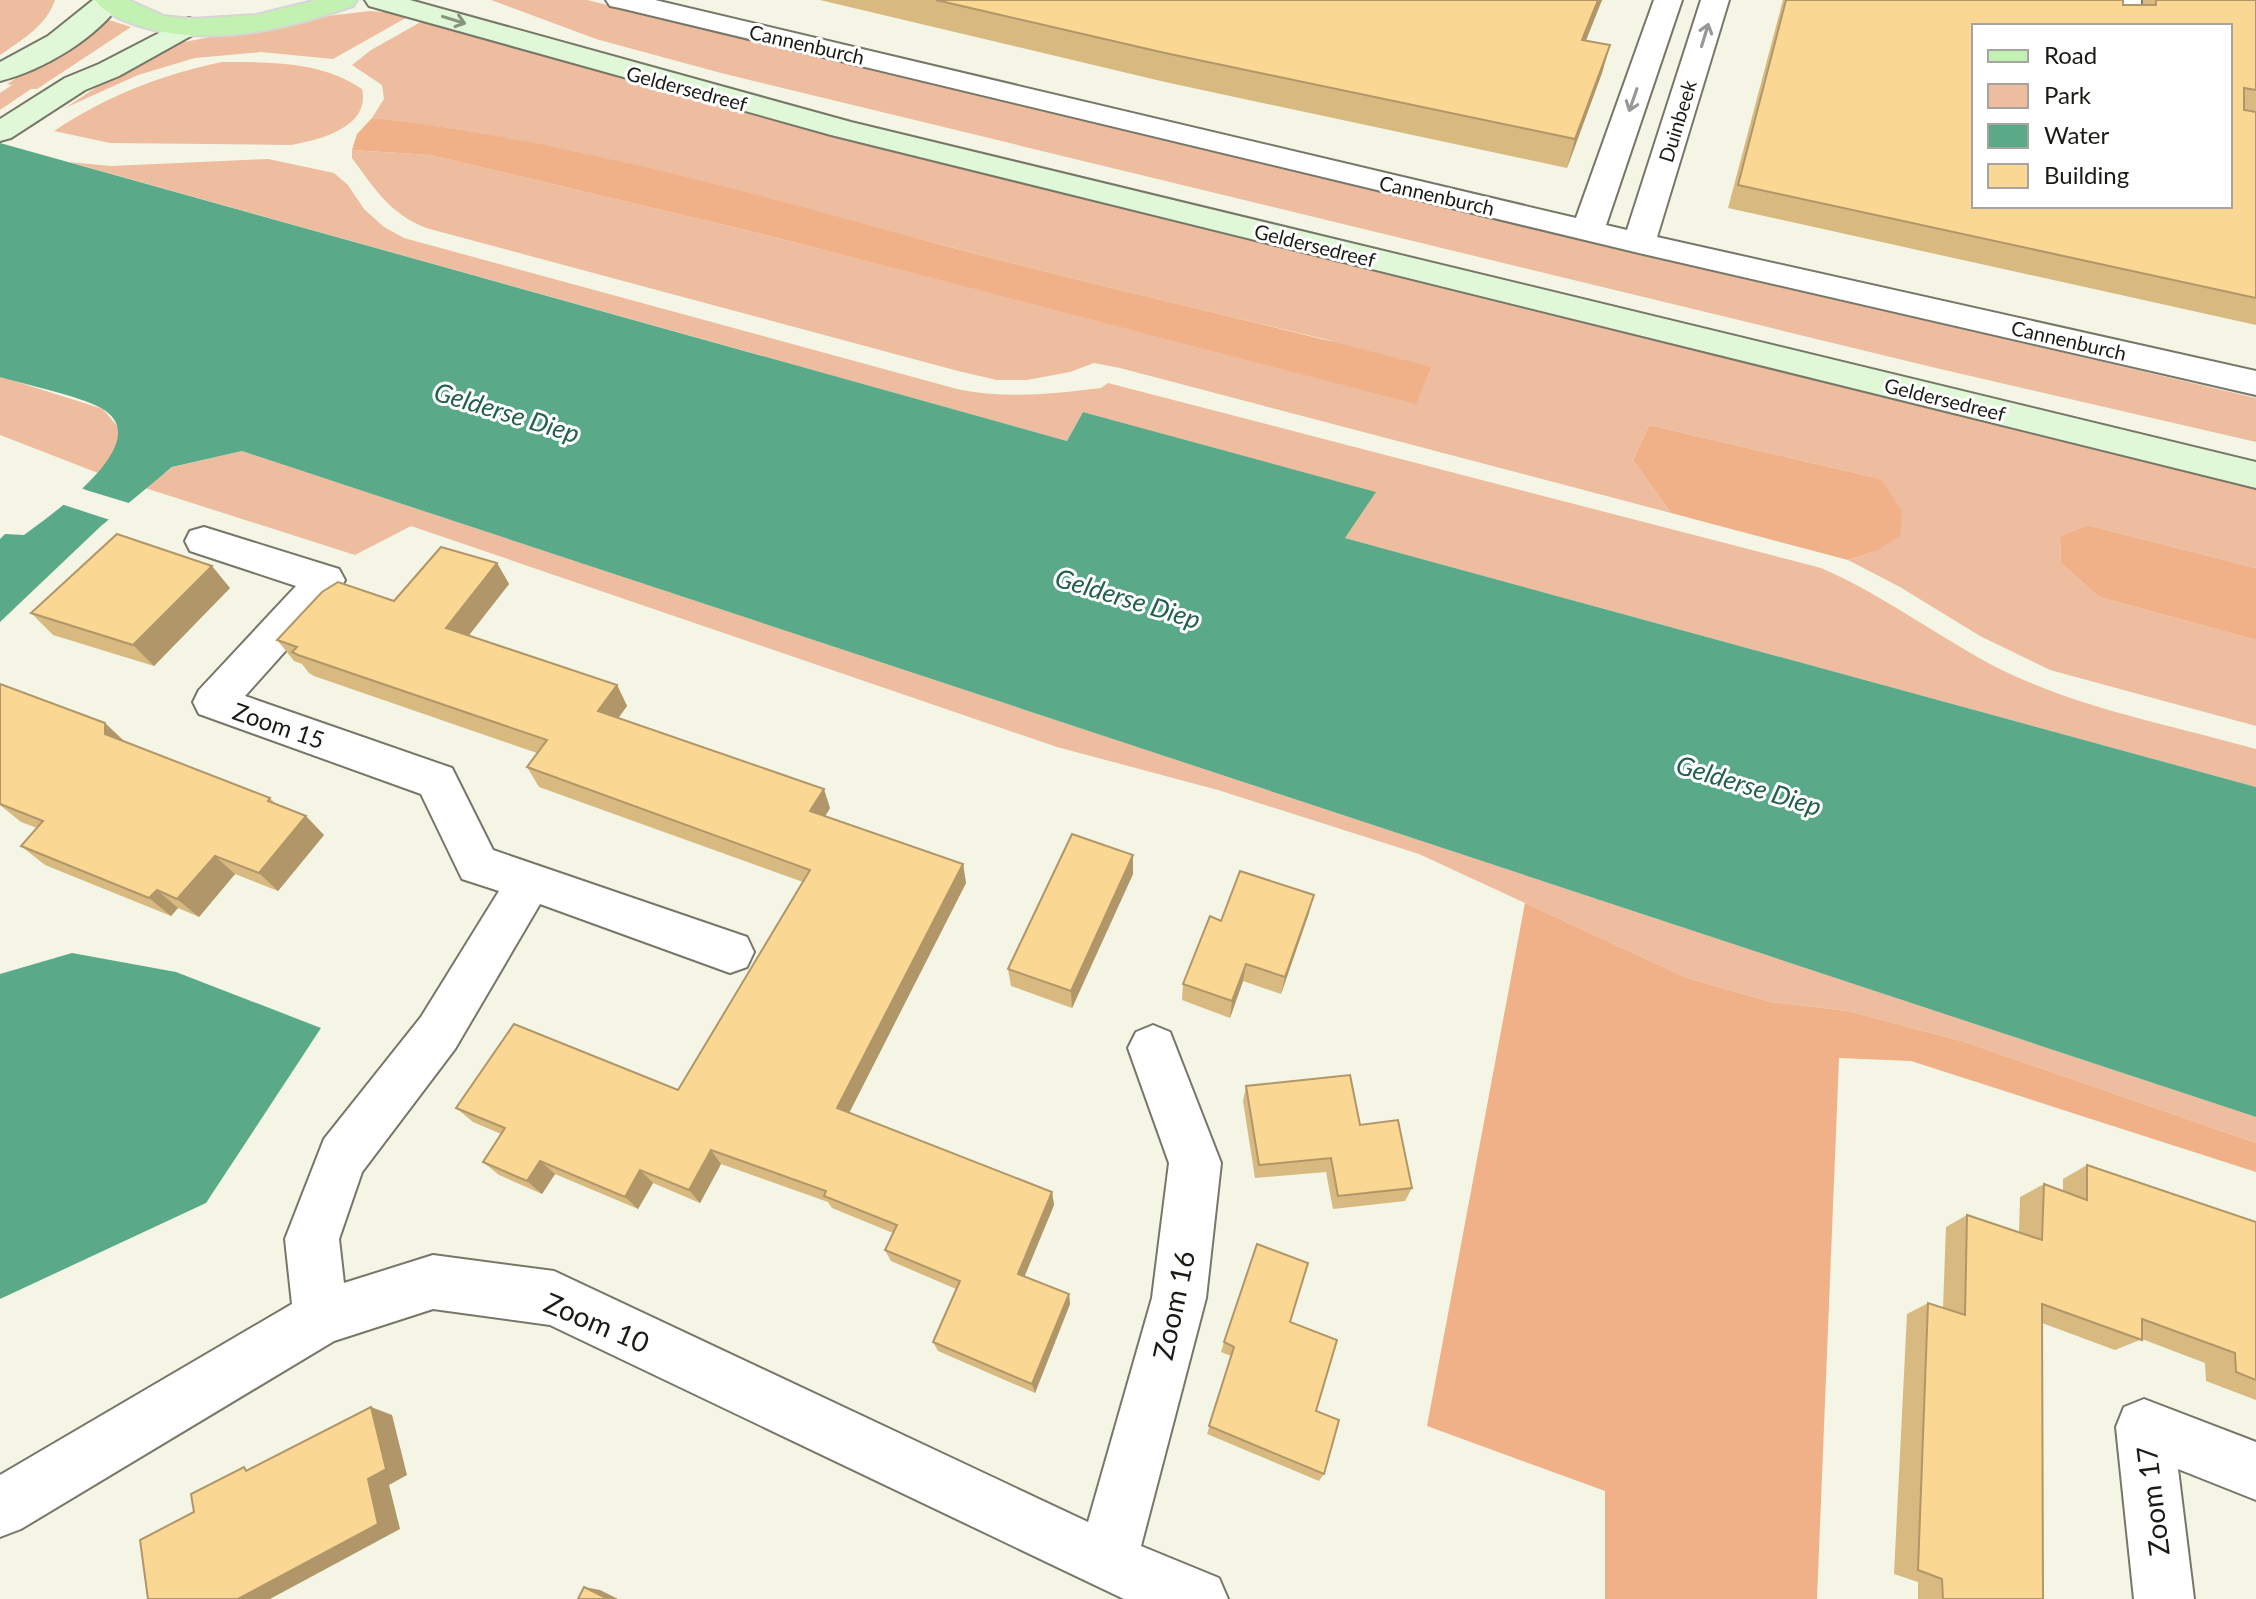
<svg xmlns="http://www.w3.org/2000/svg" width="2256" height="1599" font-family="Lato,sans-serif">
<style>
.green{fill:#eebd9f}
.forest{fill:#f1b188}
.water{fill:#5aaa8a}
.pier{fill:#f4f5e5}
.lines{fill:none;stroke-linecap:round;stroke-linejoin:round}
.minor-casing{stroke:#767768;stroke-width:4}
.secondary-casing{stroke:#767768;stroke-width:4}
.primary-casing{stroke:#d6d6d5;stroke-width:4}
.minor{fill:#fff;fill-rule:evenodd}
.secondary{fill:#e1f8d8;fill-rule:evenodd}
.primary{fill:#c2f1b2;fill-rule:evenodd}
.wall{fill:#d8b97f}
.shaded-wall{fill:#b09668}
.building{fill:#fbd794;stroke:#b09668;stroke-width:2;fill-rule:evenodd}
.oneway{stroke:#889580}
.oneway2{stroke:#989896}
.labels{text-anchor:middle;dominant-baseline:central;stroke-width:6;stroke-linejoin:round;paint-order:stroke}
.far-street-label{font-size:20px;fill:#1b1b15;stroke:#fff}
.street-label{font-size:24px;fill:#1b1b15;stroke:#fff}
.water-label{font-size:26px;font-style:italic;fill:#226049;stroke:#fff}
.near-street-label{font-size:28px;fill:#1b1b15;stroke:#fff}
</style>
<rect width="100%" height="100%" fill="#f4f5e5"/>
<!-- green -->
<g class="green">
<path d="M 0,0 L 55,0 C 46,26 22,40 0,55 Z"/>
<polygon points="491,0 587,0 1461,211 2256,398 2256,442 1936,368 721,73 596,39"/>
<polygon points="370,11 411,15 333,59 261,52 195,58 138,75 65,108 121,71 184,42 310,18"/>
<path d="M 426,19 L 522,50 L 2256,480 L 2256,568 L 2087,525 L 2060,536 L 2061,563 L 2099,597 L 2256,640 L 2256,726 L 2050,670 L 1980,636 L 1900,587 L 1848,560 L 1876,551 L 1881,479 L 1649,425 L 1633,460 L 1671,513 L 1120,368 L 1094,363 L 1070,372 L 1027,380 L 997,380 L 958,371 L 426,228 C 389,213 375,189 352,158 L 352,150 L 430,155 L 766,235 L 1137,331 L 1332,341 C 1191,307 1050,274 909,236 C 733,189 554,138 372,118 L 384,99 L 382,85 L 352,65 L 371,50 Z"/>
<polygon points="109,20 131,27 37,89 31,89 0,110 0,93 12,85 7,84"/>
<path d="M 222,62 C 271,62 321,61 362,89 C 371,127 320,140 291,145 L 110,143 L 54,131 C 107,96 160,75 222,62 Z"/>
<path d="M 268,159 L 334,173 L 348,185 L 364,209 L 384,227 L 404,238 L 957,389 C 1005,399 1051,394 1101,388 L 1108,383 L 1821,568 C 1881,594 1933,633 1990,664 C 2072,707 2167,724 2256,749 L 2256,787 L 1345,538 L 1375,492 L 1083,412 L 1067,441 L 69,162 L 111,166 Z"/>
<polygon points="0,371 8,379 103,409 118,427 119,440 112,456 98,473 0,435"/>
<polygon points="242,451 2256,1117 2256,1143 1965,1042 1848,1011 1771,1002 1687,978 1419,854 1218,790 1057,747 411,526 355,555 145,488 173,467"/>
</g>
<!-- forest -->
<g class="forest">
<path d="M 372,118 C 568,139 760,196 950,247 C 1110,289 1271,325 1431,367 L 1416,404 L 766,235 L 430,155 L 352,150 L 357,134 Z"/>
<polygon points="1649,425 1881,479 1902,512 1900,536 1876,551 1848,560 1671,513 1633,460"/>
<polygon points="2087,525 2256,568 2256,640 2099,597 2061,563 2060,536"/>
<polygon points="1525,903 1687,978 1771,1002 1848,1011 1965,1042 2256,1143 2256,1172 1911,1061 1839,1058 1817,1599 1605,1599 1605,1491 1427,1426"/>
</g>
<!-- water -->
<g class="water">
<path d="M 0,143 L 1067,441 L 1083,412 L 1376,492 L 1345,538 L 2256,787 L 2256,1117 L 242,451 L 172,467 L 101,526 L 0,622 L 0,539 L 5,534 L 24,535 C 49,516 160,441 101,408 C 79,396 27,385 0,377 Z"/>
<polygon points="72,953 176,972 321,1028 206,1203 0,1299 0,974"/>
</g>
<!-- pier -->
<polygon class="pier" points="77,486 86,490 132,504 113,521 58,503"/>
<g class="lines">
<defs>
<g id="minor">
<polygon points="606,0 655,0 1576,218 1654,0 1682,0 1606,225 1627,230 1701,0 1729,0 1657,237 2256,371 2256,395 1639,253 620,8 610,6"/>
<polygon points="2113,0 2141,0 2140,26 2112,26"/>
<polygon points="204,527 339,569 345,580 339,591 245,696 452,768 493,850 747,937 754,952 747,967 730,973 540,904 455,1049 362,1172 339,1239 344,1283 433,1255 554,1271 1088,1522 1152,1298 1169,1163 1128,1048 1136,1032 1153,1025 1170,1032 1221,1163 1206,1298 1141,1546 1219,1578 1228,1599 1124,1599 550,1325 433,1309 334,1341 21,1529 0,1537 0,1475 292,1304 285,1239 324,1139 421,1017 499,891 462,879 421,794 199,714 193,702 199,690 296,586 190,551 185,541 190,531"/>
<polygon points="2144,1399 2256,1442 2256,1500 2178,1469 2194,1599 2134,1599 2116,1427 2124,1407"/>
</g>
<g id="secondary">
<path d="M 93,0 L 123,0 C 97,38 44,70 0,81 L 0,62 L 48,36 Z"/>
<polygon points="365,0 410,0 851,122 2256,462 2256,488 831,135 369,6"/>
<polygon points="188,18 198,20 202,26 198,32 119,76 85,90 11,138 0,141 0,119 65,78 99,64"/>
</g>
<path id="primary" d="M 95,0 L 128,0 L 164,16 L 191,19 L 256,15 L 317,0 L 357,0 L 353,6 C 284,30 208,48 136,25 C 122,20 104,13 95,0 Z"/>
</defs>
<!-- minor casing -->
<use href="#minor" class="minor-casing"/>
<!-- secondary casing -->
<use href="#secondary" class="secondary-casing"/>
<!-- primary casing -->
<use href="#primary" class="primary-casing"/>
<!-- minor -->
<use href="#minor" class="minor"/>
<!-- secondary -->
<use href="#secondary" class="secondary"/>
<!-- primary -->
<use href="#primary" class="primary"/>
</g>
<!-- wall -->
<g class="wall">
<polygon points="820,0 1602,0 1586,40 1610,45 1602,73 1567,168 1165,82"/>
<polygon points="1783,0 2123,0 2123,5 2143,5 2143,0 2256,0 2256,325 1728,208"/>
<polygon points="497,563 509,584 469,635 617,685 627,706 618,718 830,808 825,816 963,864 966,883 849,1113 1052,1192 1054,1205 1024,1277 1069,1294 1070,1304 1035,1393 938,1351 933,1342 956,1289 891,1261 885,1250 893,1233 832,1208 828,1202 721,1164 700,1203 653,1183 638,1209 555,1174 542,1194 499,1175 483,1162 501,1134 473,1122 456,1108 678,1090 803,882 539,787 527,767 537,753 314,676 309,673 302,664 294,661 277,640 394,601"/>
<polygon points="230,588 154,666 53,635 31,613"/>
<polygon points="0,684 105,723 124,741 270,798 276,804 324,835 278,891 235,874 199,917 178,908 171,916 45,865 21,846 37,828 21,822 0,805"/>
<polygon points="1133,855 1133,874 1072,1008 1011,986 1008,969"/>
<polygon points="1309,913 1281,994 1243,981 1230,1018 1182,1000 1183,984 1221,921"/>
<polygon points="1246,1086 1360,1125 1412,1188 1405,1201 1333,1209 1326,1172 1255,1178 1243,1101"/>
<polygon points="2087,1165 2256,1222 2256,1400 2206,1381 2205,1363 2142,1339 2115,1350 2042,1323 2043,1599 1918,1599 1918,1582 1894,1574 1907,1314 1928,1303 1943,1308 1946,1227 1967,1215 2019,1232 2020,1197 2044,1184 2063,1191 2063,1179"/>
<polygon points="1290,1322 1316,1411 1324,1474 1319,1481 1207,1434 1231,1356 1221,1352 1224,1342"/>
</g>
<!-- shaded-wall -->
<g class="shaded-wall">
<polygon points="1598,0 1602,0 1575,68 1582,40"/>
<polygon points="1610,45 1602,73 1567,168 1575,139"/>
<polygon points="497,563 509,584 459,648 446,628"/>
<polygon points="212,566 230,588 154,666 133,645"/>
<polygon points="617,685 627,706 609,731 598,711"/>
<polygon points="105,723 126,743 105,734"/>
<polygon points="824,789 830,808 817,830 810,811"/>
<polygon points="306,816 324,835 278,891 259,873"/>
<polygon points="1133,855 1133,874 1072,1008 1071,991"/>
<polygon points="215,856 235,874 199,917 177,899"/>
<polygon points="963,864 966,883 844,1123 837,1108"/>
<polygon points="157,890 178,908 171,916 149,898"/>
<polygon points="1314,895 1309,913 1281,994 1285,977"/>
<polygon points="1246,964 1243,981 1230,1018 1232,1001"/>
<polygon points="711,1150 721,1164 700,1203 689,1190"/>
<polygon points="540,1161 555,1174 542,1194 527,1181"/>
<polygon points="640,1170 653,1183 638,1209 625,1197"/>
<polygon points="1052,1192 1054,1205 1021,1285 1018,1274"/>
<polygon points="1069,1294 1070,1304 1035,1393 1032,1384"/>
<polygon points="371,1407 392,1415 407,1475 389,1485 400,1529 270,1599 238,1599 368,1479"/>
<polygon points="584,1587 600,1590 618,1599 608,1599"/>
</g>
<!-- building -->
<g class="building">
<polygon points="936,0 1598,0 1582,40 1610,45 1575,139 1165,53"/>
<path d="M 1786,0 L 2123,0 L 2123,5 L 2156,5 L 2156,0 L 2256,0 L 2256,90 L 2244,88 L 2244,110 L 2256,112 L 2256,298 L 1738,185 ZM 1974,26 L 2230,26 L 2230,206 L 1974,206 Z"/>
<polygon points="117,534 212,566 133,645 31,613"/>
<polygon points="441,547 497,563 446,628 617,685 598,711 824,789 810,811 963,864 837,1108 1052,1192 1018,1274 1069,1294 1032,1384 933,1342 960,1281 885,1250 897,1225 824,1196 826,1191 711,1150 689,1190 640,1170 625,1197 540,1161 527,1181 483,1162 505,1128 456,1108 514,1024 678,1090 810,870 527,767 547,740 298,655 292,652 297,647 277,640 322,592 338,582 394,601"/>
<polygon points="0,684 105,723 105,734 270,798 268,801 306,816 259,873 215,856 177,899 157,890 149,898 21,846 43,821 0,804"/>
<polygon points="1072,834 1133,855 1071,991 1008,969"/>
<polygon points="1240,871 1314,895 1285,977 1246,964 1232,1001 1183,984 1210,916 1221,921"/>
<polygon points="1350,1075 1360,1125 1398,1120 1412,1188 1338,1196 1331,1158 1259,1165 1246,1086"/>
<polygon points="2087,1165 2256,1222 2256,1380 2236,1372 2235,1353 2142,1319 2142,1340 2042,1304 2043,1599 1943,1599 1942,1579 1918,1570 1928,1303 1965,1315 1967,1215 2042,1240 2044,1184 2087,1200"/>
<polygon points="1257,1244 1308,1263 1290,1322 1337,1340 1316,1411 1339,1420 1324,1474 1209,1426 1234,1347 1224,1342"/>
<polygon points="371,1407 386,1469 368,1479 378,1524 238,1599 148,1599 140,1540 194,1512 191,1494 244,1467 246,1471"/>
<polygon points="584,1587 608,1599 578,1599"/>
</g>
<!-- one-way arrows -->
<defs><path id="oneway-shaft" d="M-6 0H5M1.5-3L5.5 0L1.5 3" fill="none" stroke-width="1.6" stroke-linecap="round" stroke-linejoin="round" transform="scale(2)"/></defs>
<use class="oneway" href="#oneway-shaft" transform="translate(454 20) rotate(17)"/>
<g class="oneway2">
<use href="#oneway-shaft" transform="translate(1705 35) rotate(-73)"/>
<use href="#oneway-shaft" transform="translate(1633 100) rotate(109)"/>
</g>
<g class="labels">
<!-- far-street labels -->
<g class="far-street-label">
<text transform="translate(807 44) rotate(13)">Cannenburch</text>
<text transform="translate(687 88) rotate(15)">Geldersedreef</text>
<text transform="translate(1677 121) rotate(-73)">Duinbeek</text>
<text transform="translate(1437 195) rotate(13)">Cannenburch</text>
<text transform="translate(1315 245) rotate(14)">Geldersedreef</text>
<text transform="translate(2069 340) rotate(13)">Cannenburch</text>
<text transform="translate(1945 399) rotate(14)">Geldersedreef</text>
</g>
<!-- street labels -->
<g class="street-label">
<text transform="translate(279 725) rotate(19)">Zoom 15</text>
</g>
<!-- water labels -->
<g class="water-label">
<text transform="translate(507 412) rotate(17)">Gelderse Diep</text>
<text transform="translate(1128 598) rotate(17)">Gelderse Diep</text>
<text transform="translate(1749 785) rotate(17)">Gelderse Diep</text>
</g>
<!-- near-street labels -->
<g class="near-street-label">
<text transform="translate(1173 1305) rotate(-78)">Zoom 16</text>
<text transform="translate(597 1322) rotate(23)">Zoom 10</text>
<text transform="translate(2152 1501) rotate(-97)">Zoom 17</text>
</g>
</g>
<!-- legend -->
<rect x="1972" y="24" width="260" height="184" fill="#ffffff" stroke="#a4a4a1" stroke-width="2"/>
<rect x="1988" y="50" width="40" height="12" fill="#c2f1b2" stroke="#a4a4a1" stroke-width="2"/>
<text x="2044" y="64" font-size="24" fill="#1b1b15">Road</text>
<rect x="1988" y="84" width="40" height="24" fill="#eebd9f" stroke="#a4a4a1" stroke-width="2"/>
<text x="2044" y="104" font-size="24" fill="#1b1b15">Park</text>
<rect x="1988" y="124" width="40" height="24" fill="#5aaa8a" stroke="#a4a4a1" stroke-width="2"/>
<text x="2044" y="144" font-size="24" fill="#1b1b15">Water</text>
<rect x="1988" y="164" width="40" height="24" fill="#fbd794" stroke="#a4a4a1" stroke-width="2"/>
<text x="2044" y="184" font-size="24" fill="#1b1b15">Building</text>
</svg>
